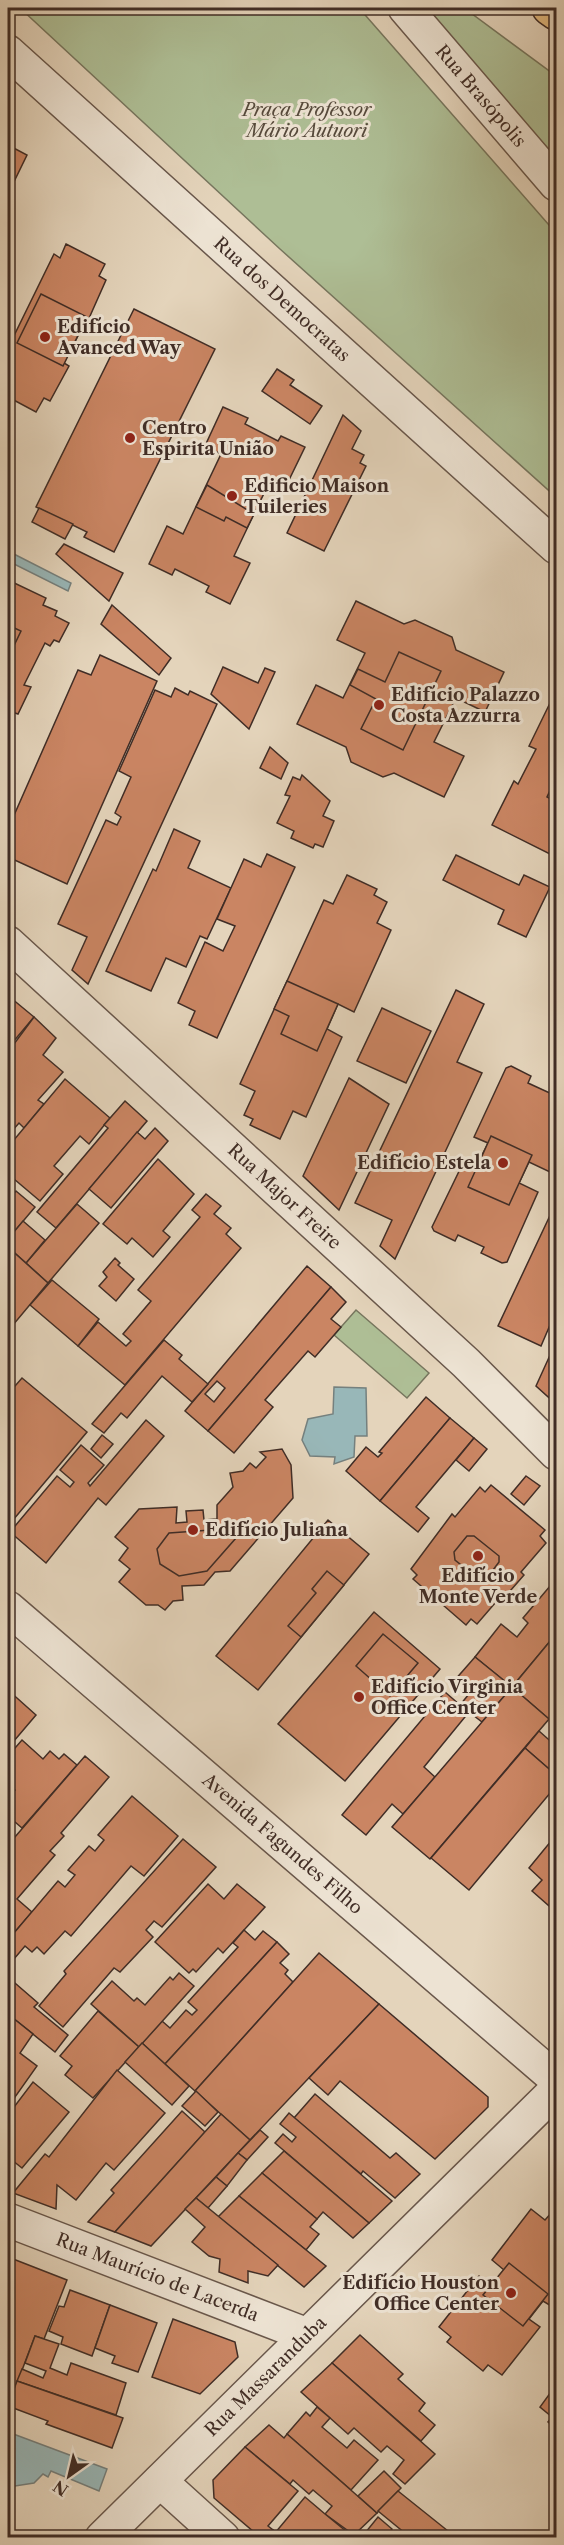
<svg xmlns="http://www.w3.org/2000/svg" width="564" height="2545" font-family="'Libre Caslon Text',serif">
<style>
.green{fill:#aebe95;stroke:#77765e;stroke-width:1.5}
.water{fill:#98b7b8;stroke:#75807e;stroke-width:1.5}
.building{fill:#ca8563;stroke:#402d26;stroke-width:1.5;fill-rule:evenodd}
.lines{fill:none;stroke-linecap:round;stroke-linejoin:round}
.minor-casing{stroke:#69574b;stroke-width:36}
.highway-casing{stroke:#402d26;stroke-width:36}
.minor{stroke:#ede3d3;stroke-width:33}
.highway{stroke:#e2ba7e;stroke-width:33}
.poi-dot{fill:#8f2418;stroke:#ede3d3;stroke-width:2}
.labels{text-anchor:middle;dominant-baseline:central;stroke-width:6;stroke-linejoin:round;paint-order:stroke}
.street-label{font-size:18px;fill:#402d26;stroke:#ede3d3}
.park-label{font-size:18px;font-style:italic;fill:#564a3c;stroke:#ede3d3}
.poi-label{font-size:18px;font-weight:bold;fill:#402d26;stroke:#ede3d3;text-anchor:start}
</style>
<rect width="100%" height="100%" fill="#e4d4bb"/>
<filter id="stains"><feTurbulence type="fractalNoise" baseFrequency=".00333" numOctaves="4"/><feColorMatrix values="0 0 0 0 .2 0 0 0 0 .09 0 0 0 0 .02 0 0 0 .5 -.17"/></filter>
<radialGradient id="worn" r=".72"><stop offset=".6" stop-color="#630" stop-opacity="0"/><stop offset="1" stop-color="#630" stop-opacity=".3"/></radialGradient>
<!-- green -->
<g class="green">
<polygon points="20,8 359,8 556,233 556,497 280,249"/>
<polygon points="425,8 464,8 556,76 556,169"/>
<polygon points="356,1310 429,1373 407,1398 334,1335"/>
</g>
<!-- water -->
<g class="water">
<polygon points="8,551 71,583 68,591 8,561"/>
<polygon points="334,1387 366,1388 367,1436 355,1436 354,1457 334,1464 335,1457 310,1456 302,1440 308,1419 333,1414"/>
<polygon points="8,2432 107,2469 99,2491 51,2471 48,2477 43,2474 34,2483 15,2486 8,2481"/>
</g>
<!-- building -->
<g class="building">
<polygon points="8,145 27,155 8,194"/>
<polygon points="66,244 105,264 99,276 106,280 86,325 84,324 64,363 69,366 50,401 44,398 36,412 8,397 8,348 54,254 60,258"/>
<polygon points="41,294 87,317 63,366 17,343"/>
<polygon points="134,309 215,349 114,552 84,537 87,532 36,507"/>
<polygon points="277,369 294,380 290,385 322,406 310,424 262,391"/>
<polygon points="223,407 248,418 245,424 278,441 281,436 305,447 287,484 272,477 254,514 234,556 250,563 230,604 206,592 209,586 175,569 172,575 149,564 167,526 183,534 221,454 205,446"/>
<polygon points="343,415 361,431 352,449 364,455 360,463 366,466 324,551 287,533"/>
<polygon points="207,485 254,514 247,528 226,517 224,521 196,507"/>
<polygon points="39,508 73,524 65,539 32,522"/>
<polygon points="64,544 123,573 109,601 56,554"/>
<polygon points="8,580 46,598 43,605 57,611 55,616 69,623 59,642 54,640 50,646 45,643 24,685 31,687 18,714 12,712 8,722"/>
<polygon points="356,601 404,624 415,620 452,637 456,650 504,672 485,712 456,698 434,742 464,756 444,797 394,773 383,777 351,762 346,747 297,724 316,685 343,698 365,653 337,640"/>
<polygon points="112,605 171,658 159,675 101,624"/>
<polygon points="8,625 21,631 8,658"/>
<polygon points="399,652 441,671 403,750 361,729 376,699 350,685 358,669 385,682"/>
<polygon points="100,655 157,681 67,884 8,857 8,829 78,670 91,675"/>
<polygon points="223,667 258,683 265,668 275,672 249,729 211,694"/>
<polygon points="175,688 188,695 190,691 217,704 88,984 72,970 87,937 58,924 106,820 117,825 121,817 115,813 131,777 119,771 155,690 171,697"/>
<polygon points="551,701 556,704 556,857 492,825 514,781 518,784 536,749 529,746"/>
<polygon points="270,747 288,763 281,779 260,768"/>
<polygon points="302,775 330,801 323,816 334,821 323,847 315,844 313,848 291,838 294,831 277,823 290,796 285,795 293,777 300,780"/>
<polygon points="556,778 556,802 547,797"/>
<polygon points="174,829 200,841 188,868 231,888 207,939 200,936 186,967 166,958 151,991 106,971 153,869 156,871"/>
<polygon points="267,854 295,867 217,1038 189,1025 195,1011 178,1003 205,942 223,951 235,926 217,919 244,859 261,867"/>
<polygon points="456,855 519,885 524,875 550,887 526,937 498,924 504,910 443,880"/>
<polygon points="347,875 377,889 374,895 387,902 377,923 391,930 354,1012 338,1004 327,1029 342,1037 306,1117 293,1111 280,1139 250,1125 253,1119 244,1115 255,1091 240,1084 324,900 333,904"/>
<polygon points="287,981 338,1004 317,1051 281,1034 289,1016 274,1009"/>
<polygon points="456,990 484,1004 457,1062 482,1073 395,1259 380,1246 392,1220 355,1203"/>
<polygon points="11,998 34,1017 8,1048 8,1001"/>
<polygon points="382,1008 431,1031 406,1083 357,1061"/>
<polygon points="34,1017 56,1038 43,1055 63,1072 38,1100 44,1104 24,1128 19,1123 12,1131 10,1128 8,1130 8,1052"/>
<polygon points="511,1066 531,1076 528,1083 554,1095 556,1090 556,1157 550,1172 529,1162 519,1183 538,1192 507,1262 502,1263 481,1253 484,1247 458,1235 455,1241 434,1231 432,1227 465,1159 477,1165 488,1143 474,1137 506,1068"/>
<polygon points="349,1078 389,1104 339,1210 303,1176"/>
<polygon points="65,1079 110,1118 89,1144 80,1136 54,1166 63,1174 40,1201 14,1179 8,1186 8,1147"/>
<polygon points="125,1101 147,1121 56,1228 37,1212 108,1128 104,1125"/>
<polygon points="155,1128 168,1141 111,1208 89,1189 137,1132 145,1139"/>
<polygon points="491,1136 532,1155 509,1205 468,1187"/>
<polygon points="158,1159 194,1194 163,1231 170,1237 153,1257 132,1238 127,1244 103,1224"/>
<polygon points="16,1191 35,1207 8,1239 8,1200"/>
<polygon points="206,1194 221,1206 214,1214 231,1228 226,1234 241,1248 125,1385 78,1346 98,1322 126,1346 131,1341 123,1334 151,1301 138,1290 200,1217 192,1210"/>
<polygon points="77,1204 99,1223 48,1283 26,1263"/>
<polygon points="554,1207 556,1208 556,1311 541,1346 498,1326"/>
<polygon points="23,1221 45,1240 26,1263 8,1247 8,1239"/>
<polygon points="8,1247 48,1283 8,1331"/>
<polygon points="115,1258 120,1263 118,1265 134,1279 116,1301 99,1286 107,1277 103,1272"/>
<path d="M 307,1266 L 331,1287 L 208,1431 L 185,1411 ZM 217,1381 L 225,1388 L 214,1402 L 205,1394 Z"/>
<polygon points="52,1280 99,1319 78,1346 30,1305"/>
<polygon points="331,1287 346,1302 331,1319 341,1327 315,1357 308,1351 265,1400 273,1407 234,1453 208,1431"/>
<polygon points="164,1340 182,1355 179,1359 208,1384 192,1402 162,1376 127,1418 121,1413 104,1433 92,1424"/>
<polygon points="556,1342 556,1404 536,1386"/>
<polygon points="22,1378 87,1432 8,1526 8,1394"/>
<polygon points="426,1397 450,1418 380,1501 346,1471 366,1447 378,1457 382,1453 379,1452"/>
<polygon points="450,1418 474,1438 416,1507 429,1518 418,1532 380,1501"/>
<polygon points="146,1420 164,1436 106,1505 98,1498 46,1563 10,1532 57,1476 70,1487 74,1482 60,1470 81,1445 104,1465 88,1483 90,1486"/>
<polygon points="102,1435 113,1444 101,1458 91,1449"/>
<polygon points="474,1438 487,1449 469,1471 456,1460"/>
<polygon points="282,1449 291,1465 293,1498 230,1571 215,1572 204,1585 182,1586 183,1600 173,1601 165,1610 158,1605 146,1605 119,1582 130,1569 119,1560 128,1548 115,1537 139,1509 177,1507 176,1523 187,1522 186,1511 203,1510 204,1520 217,1519 217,1505 233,1487 230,1473 243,1471 250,1463 256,1468 266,1457 260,1452"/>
<polygon points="526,1476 540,1486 524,1505 511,1494"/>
<polygon points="491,1485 545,1530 540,1536 546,1543 521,1572 524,1575 504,1598 502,1595 477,1624 471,1619 466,1625 413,1579 417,1575 411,1569 452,1514 455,1517 480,1487 485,1492"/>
<polygon points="328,1520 369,1554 258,1690 216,1656"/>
<polygon points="225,1529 236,1538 207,1571 179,1576 160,1564 157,1549 169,1533"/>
<polygon points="467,1536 474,1536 499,1556 499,1562 487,1578 480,1580 455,1560 454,1552"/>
<polygon points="327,1571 344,1585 301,1637 288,1626 316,1593 312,1589"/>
<polygon points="556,1579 556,1634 512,1687 475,1657 501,1624 517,1637 528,1623 523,1618"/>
<polygon points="374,1612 440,1669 345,1781 278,1724"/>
<polygon points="383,1634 418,1663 390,1696 356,1666"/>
<polygon points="556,1634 556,1710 549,1719 512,1687"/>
<polygon points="475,1657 512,1687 482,1722 469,1712 424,1767 435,1777 403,1814 392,1804 366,1835 342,1815 445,1692 460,1705 469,1694 454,1681"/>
<polygon points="512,1687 549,1719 430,1859 392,1827"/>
<polygon points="8,1690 36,1715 8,1748"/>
<polygon points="539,1731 556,1746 556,1775 525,1748"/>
<polygon points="22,1740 43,1759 50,1751 59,1759 64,1754 77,1765 22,1828 8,1816 8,1799 15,1790 8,1784 8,1756"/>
<polygon points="525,1748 556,1775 556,1786 469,1890 431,1858"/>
<polygon points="85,1756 109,1777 61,1833 64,1836 50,1851 55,1855 17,1899 32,1912 14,1933 8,1927 8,1906 11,1903 8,1900 8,1845"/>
<polygon points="132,1796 178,1836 144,1876 131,1866 71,1936 65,1931 44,1954 37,1947 32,1952 25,1946 8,1966 8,1940 58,1881 65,1887 75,1875 68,1870 89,1846 95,1851 104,1840 98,1835"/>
<polygon points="556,1835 556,1912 532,1891 542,1880 529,1868"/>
<polygon points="183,1839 216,1867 162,1927 154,1921 146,1930 153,1937 120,1972 114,1968 63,2027 39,2006 66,1974 64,1971"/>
<polygon points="208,1884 224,1899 237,1884 265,1907 223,1953 218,1948 196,1972 193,1969 189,1973 155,1942"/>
<polygon points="244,1930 255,1940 263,1931 277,1942 165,2064 142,2043 162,2021 170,2028 186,2010 192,2015 197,2010 188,2002 238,1947 233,1943"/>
<polygon points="277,1942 289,1954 280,1963 288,1970 285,1974 293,1982 195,2091 165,2064"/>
<polygon points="319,1953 379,2004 250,2140 195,2091"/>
<polygon points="179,1973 194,1986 139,2047 91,2004 112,1981 134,2001 137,1998 145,2005 170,1977 173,1980"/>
<polygon points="8,1977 38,2003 34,2007 68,2035 55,2052 8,2014"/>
<polygon points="379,2004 488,2097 488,2107 435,2159 340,2081 328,2095 309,2078"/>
<polygon points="98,2011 139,2047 93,2098 65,2075 72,2066 60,2056"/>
<polygon points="8,2014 33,2034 20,2053 37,2066 8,2107"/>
<polygon points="142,2043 189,2086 172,2105 125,2062"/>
<polygon points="117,2070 165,2113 114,2170 106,2163 76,2200 57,2185 56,2209 13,2193 45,2154 49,2157"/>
<polygon points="33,2082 69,2112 22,2168 8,2157 8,2115"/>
<polygon points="196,2091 218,2112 205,2126 182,2106"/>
<polygon points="315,2094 390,2158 396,2153 420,2174 395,2198 363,2171 361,2174 294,2118"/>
<polygon points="182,2111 205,2132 115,2232 88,2222 114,2193 111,2190"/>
<polygon points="289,2113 392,2201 369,2223 275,2143 283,2134 292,2142 296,2137 280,2124"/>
<polygon points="221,2114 250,2140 151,2246 115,2232"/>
<polygon points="260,2130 268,2137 247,2160 238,2153"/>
<polygon points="284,2151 369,2223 353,2238 323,2212 317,2219 262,2173"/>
<polygon points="238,2153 247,2160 227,2186 216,2177"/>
<polygon points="262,2173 317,2219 310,2227 319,2234 306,2250 239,2196"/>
<polygon points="216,2177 227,2186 208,2208 196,2198"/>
<polygon points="239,2196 326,2266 304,2287 218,2217"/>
<polygon points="196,2198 278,2265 268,2276 248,2271 248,2283 219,2272 220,2259 209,2256 192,2242 205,2227 185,2209"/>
<polygon points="531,2209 545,2220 552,2212 556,2216 556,2309 543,2301 529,2319 540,2327 502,2375 488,2365 483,2371 447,2342 451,2337 439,2327 479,2276 491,2285 504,2270 492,2260"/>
<polygon points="8,2257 67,2280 44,2339 35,2336 8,2407"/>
<polygon points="509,2263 548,2294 523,2326 483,2295"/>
<polygon points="70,2290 110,2305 92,2356 61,2344 63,2337 49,2331 59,2306 64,2307"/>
<polygon points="110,2305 157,2323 138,2372 112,2363 115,2356 95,2348"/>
<polygon points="173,2319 235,2342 238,2357 200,2394 152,2377"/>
<polygon points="360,2335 403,2374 398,2379 425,2403 419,2411 435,2425 421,2441 332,2363"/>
<polygon points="35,2336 59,2344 50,2368 67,2375 71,2363 126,2383 116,2415 17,2381 22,2369 43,2378 46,2371 25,2363"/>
<polygon points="332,2363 435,2454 405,2484 393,2474 404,2460 387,2446 381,2452 354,2428 348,2434 301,2392"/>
<polygon points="17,2381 123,2418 112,2448 46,2424 48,2421 8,2406"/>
<polygon points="556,2385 556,2429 548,2422 552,2417 540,2407"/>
<polygon points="317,2407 330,2418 322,2427 347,2448 354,2440 378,2460 351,2490 287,2434 306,2412 310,2416"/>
<polygon points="269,2425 284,2438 287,2434 377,2513 354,2535 325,2514 332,2506 313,2490 309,2494 293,2480 290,2484 245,2447"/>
<polygon points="245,2447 298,2491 268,2526 273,2530 267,2538 261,2538 214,2498 213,2480"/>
<polygon points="384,2471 401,2488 377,2513 358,2496"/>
<polygon points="398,2491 448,2531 442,2538 411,2538 378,2511"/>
<polygon points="305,2497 325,2514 352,2536 267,2538 273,2530 275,2533"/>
<polygon points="378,2517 392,2529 387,2535 389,2538 361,2538"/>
</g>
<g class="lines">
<defs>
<g id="minor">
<path id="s1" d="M 405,8 L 556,184"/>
<path id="s2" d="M 8,52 L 556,547"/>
<path id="s3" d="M 8,943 L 466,1363 L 556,1453"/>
<path id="s4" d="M 8,1608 L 556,2079"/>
<path id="s5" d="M 8,2220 L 307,2335"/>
<polyline points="160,2481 223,2538"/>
<path id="s6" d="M 102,2538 L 556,2090"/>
</g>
<polyline id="highway" points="549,8 556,13"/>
</defs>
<!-- minor casing -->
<use href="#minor" class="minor-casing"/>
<!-- highway casing -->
<use href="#highway" class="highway-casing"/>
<!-- minor -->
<use href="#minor" class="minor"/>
<!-- highway -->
<use href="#highway" class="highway"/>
</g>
<!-- markers -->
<g class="poi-dot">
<circle cx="45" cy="337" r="6"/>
<circle cx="130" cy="438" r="6"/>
<circle cx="232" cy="496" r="6"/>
<circle cx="379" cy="705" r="6"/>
<circle cx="503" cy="1163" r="6"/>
<circle cx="193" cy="1530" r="6"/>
<circle cx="478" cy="1556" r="6"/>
<circle cx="359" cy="1697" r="6"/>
<circle cx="511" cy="2293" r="6"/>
</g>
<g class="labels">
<!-- street labels -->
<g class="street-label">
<text stroke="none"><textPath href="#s1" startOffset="116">Rua Brasópolis</textPath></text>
<text stroke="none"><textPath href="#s2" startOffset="369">Rua dos Democratas</textPath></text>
<text stroke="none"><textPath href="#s3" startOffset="375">Rua Major Freire</textPath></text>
<text stroke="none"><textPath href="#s4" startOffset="362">Avenida Fagundes Filho</textPath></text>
<text stroke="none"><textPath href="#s5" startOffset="160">Rua Maurício de Lacerda</textPath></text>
<text stroke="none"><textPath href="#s6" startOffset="230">Rua Massaranduba</textPath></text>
</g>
<!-- park labels -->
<g class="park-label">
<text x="307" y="110">Praça Professor<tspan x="307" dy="21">Mário Autuori</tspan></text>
</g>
<!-- poi labels -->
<g class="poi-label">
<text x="57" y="327">Edifício<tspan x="57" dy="21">Avanced Way</tspan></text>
<text x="142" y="428">Centro<tspan x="142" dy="21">Espirita União</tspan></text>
<text x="244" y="486">Edificio Maison<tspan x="244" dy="21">Tuileries</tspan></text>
<text x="391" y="695">Edifício Palazzo<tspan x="391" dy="21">Costa Azzurra</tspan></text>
<text x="491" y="1163" text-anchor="end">Edifício Estela</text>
<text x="205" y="1530">Edifício Juliana</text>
<text x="478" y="1576" text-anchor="middle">Edifício<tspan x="478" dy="21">Monte Verde</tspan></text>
<text x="371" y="1687">Edifício Virginia<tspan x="371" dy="21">Office Center</tspan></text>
<text x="499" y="2283" text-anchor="end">Edifício Houston<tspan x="499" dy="21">Office Center</tspan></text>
</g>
</g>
<!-- margin -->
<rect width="564" height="2545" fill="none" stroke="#e4d4bb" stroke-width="30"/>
<rect x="9" y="9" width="546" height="2527" fill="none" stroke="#402d26" stroke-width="3"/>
<rect x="15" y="15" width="534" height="2515" fill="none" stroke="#402d26" stroke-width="1.5"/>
<!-- north arrow -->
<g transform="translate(69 2476) rotate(214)" stroke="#ede3d3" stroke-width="4.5" paint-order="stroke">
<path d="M0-4.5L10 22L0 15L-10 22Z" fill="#402d26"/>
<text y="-9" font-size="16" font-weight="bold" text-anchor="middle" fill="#402d26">N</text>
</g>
<rect width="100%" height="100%" filter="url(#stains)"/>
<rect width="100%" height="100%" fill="url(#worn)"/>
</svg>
